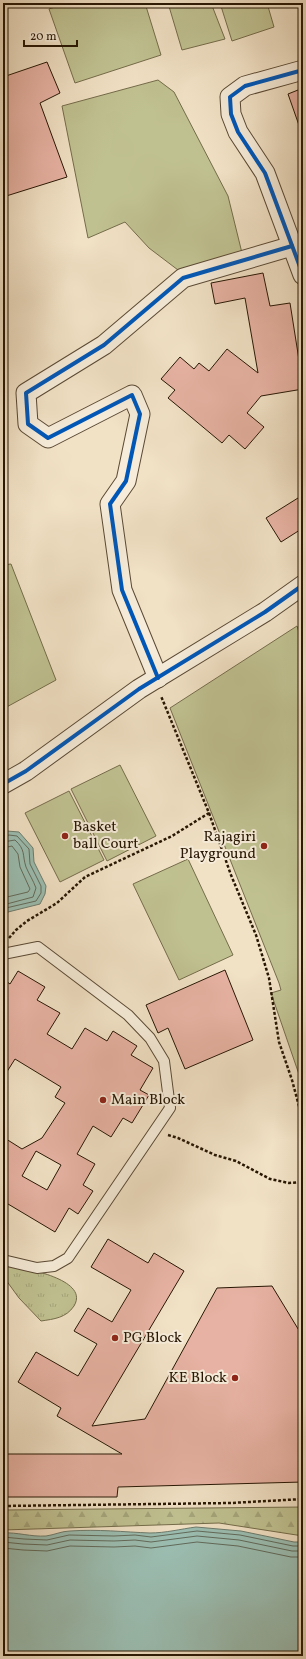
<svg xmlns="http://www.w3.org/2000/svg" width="306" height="1659" font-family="Vollkorn,serif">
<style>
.grass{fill:url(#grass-tufts);stroke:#746c4a}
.forest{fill:url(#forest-firs);stroke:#746c4a}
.garden{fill:#c0c191;stroke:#746c4a}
.water{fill:#9bbeb2;stroke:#6d7b6c}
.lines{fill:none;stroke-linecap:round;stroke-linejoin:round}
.shore{stroke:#616a5a;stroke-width:1}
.building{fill:#e7b2a3;stroke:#271603;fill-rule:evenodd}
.lane-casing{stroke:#5a4934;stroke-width:12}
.street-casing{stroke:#5a4934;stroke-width:21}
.path{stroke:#271603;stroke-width:2.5;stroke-dasharray:3 2;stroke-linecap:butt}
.lane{stroke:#f6ecd9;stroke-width:10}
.street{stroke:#f6ecd9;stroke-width:19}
.cycleway-casing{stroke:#f6ecd9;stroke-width:6}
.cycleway{stroke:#0057b8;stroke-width:4}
.poi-dot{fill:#8f2418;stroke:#f6ecd9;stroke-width:1.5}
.labels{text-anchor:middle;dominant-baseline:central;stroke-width:4;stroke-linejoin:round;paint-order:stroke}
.poi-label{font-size:15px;fill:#271603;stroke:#f6ecd9;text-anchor:start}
</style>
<defs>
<pattern id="grass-tufts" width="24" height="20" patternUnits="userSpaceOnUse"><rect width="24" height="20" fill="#c0c191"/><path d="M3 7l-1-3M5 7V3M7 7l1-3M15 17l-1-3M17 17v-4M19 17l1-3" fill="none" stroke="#a5a57b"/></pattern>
<pattern id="forest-firs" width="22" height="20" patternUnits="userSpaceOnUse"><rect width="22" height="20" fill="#c0c191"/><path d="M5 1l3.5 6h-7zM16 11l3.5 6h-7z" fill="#a5a57b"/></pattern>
</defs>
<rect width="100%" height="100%" fill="#f1e1c5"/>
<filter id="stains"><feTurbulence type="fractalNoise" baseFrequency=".005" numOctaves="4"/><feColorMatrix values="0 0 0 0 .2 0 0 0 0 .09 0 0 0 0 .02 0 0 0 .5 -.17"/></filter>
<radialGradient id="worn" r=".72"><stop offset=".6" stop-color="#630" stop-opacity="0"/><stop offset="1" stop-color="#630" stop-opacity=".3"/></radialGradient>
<!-- grass -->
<path class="grass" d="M 3,1264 C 18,1267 91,1278 74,1306 C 66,1318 54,1319 41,1321 L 19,1298 L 3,1276 Z"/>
<!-- forest -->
<polygon class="forest" points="303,1507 303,1536 219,1523 3,1530 3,1510"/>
<!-- garden -->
<g class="garden">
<polygon points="67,3 145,3 161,55 75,83 49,9"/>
<polygon points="168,3 211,3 225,39 182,50"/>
<polygon points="220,3 267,3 274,27 232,41"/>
<polygon points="158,80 174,92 228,196 242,253 178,270 149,248 125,222 88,238 62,106"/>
<polygon points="11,564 56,680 3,709 3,565"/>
<polygon points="297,626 303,645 303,1086 271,993 281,990 279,983 170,708"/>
<polygon points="120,765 156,836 107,861 71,789"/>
<polygon points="69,791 104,860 60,882 25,813"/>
<polygon points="188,859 233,955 179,980 133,884"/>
</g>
<!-- water -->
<g class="water">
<polygon points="7,831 19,832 33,848 34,862 46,886 45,894 40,904 8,912 3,918 3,834"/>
<path d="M 196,1527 L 241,1531 L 294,1542 L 303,1542 L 303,1656 L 3,1656 L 3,1533 C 17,1532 31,1537 46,1536 C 54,1535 62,1531 70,1531 C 97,1529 124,1532 150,1533 C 165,1533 181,1529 196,1527 Z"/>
</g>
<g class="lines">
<!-- shore -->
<g class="shore">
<polyline points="3,837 9,835 17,836 29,849 30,864 41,886 41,893 36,901 6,908 3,911"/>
<path d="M 3,842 L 15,840 C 26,850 22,855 26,867 C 29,874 33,880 36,888 L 33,897 L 3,905"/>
<polyline points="3,848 12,846 18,854 20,867 30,889 28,892 3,898"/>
<polyline points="3,1537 24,1539 47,1540 69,1535 114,1536 135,1535 151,1537 197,1531 240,1535 293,1546 303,1546"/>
<polyline points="3,1542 23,1544 47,1545 70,1540 114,1541 135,1540 151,1542 197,1536 239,1540 292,1551 303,1551"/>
<polyline points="3,1548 23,1550 47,1551 70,1546 114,1547 135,1546 151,1548 197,1542 238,1546 291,1557 303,1557"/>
</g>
</g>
<!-- building -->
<g class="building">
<polygon points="47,62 60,93 40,103 67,177 3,197 3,77"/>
<polygon points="303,88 303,131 301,131 288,94"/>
<polygon points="263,273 270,306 290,303 299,360 303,360 303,389 261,396 247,413 264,427 245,449 229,435 222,443 185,412 168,398 175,390 161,379 180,357 194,369 199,363 209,371 227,349 258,373 245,298 215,304 211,283"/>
<polygon points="298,498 303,506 303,528 281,542 266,518"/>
<polygon points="225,970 253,1040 185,1069 168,1028 158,1033 146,1005"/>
<path d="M 18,971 L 45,987 L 37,1000 L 60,1013 L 47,1034 L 72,1049 L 85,1028 L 107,1041 L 113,1031 L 137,1046 L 131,1055 L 153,1068 L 140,1090 L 149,1095 L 132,1123 L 123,1118 L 111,1137 L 93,1126 L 77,1154 L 95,1164 L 83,1185 L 93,1191 L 78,1214 L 69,1208 L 55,1232 L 3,1201 L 3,1137 L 22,1149 L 42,1138 L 65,1103 L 55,1097 L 61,1087 L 15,1059 L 3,1078 L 3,979 L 10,984 ZM 36,1151 L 61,1165 L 47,1190 L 22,1176 Z"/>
<polygon points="108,1239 148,1263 154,1253 184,1271 92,1426 145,1419 217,1288 272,1286 303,1337 303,1482 118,1487 117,1497 3,1497 3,1454 122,1454 57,1416 61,1408 18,1382 36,1352 78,1376 97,1344 74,1331 88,1308 112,1322 131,1290 91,1267"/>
</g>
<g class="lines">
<defs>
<polyline id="lane" points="3,954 38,947 128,1015 150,1038 164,1061 170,1108 68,1258 54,1266 37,1268 3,1260"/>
<g id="street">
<polyline points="303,70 245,86 230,97 231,114 238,132 265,173 303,275"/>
<polyline points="158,678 122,590 110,504 126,481 140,414 132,395 48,438 28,424 26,393 104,345 183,278 292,246"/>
<polyline points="3,784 26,771 139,689 265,612 303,585"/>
</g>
</defs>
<!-- lane casing -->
<use href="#lane" class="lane-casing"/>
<!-- street casing -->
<use href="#street" class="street-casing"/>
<!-- path -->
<g class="path">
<polyline points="209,813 231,875 256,935 269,978 279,1042 292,1080 303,1121"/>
<polyline points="9,938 16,930 27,921 57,903 85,877 172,836 209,813 161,696"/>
<polyline points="168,1135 178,1138 215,1155 236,1161 270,1179 289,1183 303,1182"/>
<polyline points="3,1506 231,1503 303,1499"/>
</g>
<!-- lane -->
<use href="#lane" class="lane"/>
<!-- street -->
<use href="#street" class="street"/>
<defs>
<g id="cycleway">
<polyline points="303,70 245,86 230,97 231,114 238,132 265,173 303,275"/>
<polyline points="158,678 122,590 110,504 126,481 140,414 132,395 48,438 28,424 26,393 104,345 183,278 292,246"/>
<polyline points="3,784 26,771 139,689 265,612 303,585"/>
</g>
</defs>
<!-- cycleway casing -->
<use href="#cycleway" class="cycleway-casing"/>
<!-- cycleway -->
<use href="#cycleway" class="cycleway"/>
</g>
<!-- markers -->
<g class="poi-dot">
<circle cx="65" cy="836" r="4"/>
<circle cx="264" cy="846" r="4"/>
<circle cx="103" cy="1100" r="4"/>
<circle cx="115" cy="1338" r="4"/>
<circle cx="235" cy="1378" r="4"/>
</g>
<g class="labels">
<!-- poi labels -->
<g class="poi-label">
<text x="73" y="827">Basket<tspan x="73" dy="17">ball Court</tspan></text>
<text x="256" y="837" text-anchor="end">Rajagiri<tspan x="256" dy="17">Playground</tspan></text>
<text x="111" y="1100">Main Block</text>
<text x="123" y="1338">PG Block</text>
<text x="227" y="1378" text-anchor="end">KE Block</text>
</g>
</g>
<!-- margin -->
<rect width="306" height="1659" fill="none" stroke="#f1e1c5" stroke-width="16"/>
<rect x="4" y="4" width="298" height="1651" fill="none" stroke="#271603" stroke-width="2"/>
<rect x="8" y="8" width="290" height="1643" fill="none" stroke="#271603"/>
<!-- scale -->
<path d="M24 40v6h53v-6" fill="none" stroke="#271603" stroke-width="2"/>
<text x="30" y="40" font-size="12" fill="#271603" stroke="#f6ecd9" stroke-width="3" paint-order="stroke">20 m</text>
<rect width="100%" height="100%" filter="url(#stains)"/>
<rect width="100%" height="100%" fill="url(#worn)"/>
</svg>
